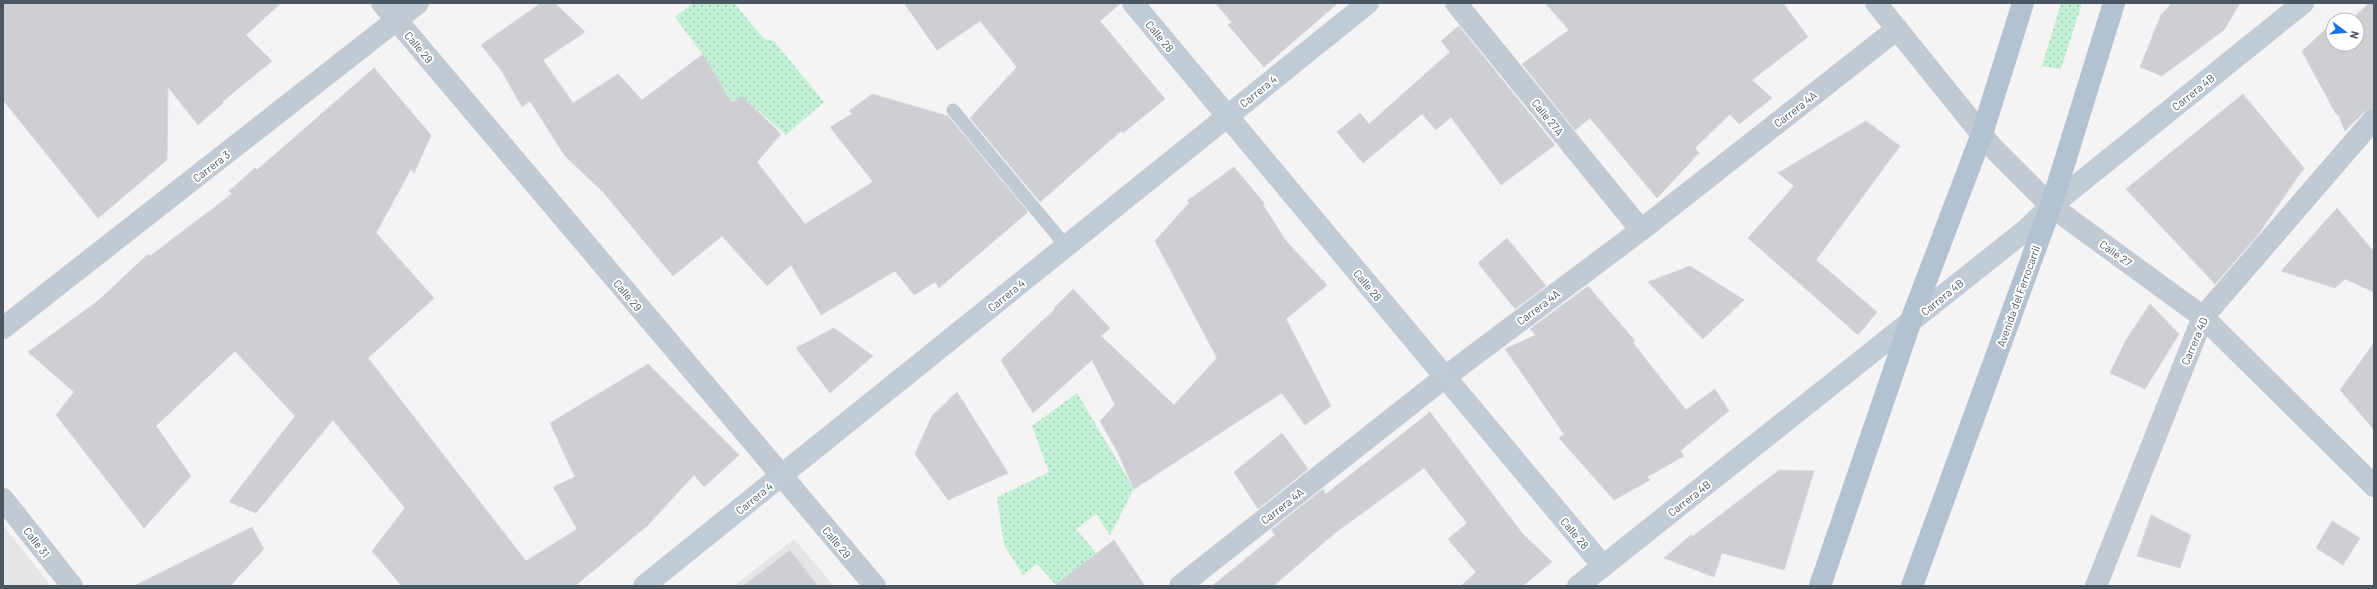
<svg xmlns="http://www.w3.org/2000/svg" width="2377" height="589" font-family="Barlow,sans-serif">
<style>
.education{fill:#e6e4e5}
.garden{fill:url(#garden-dots)}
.building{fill:#cdcfd5;stroke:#d7d9de}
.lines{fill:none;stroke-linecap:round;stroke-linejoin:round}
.lane{stroke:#c1cad2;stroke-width:13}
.street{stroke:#c1cad2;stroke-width:22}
.secondary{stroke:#c1cbd6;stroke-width:22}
.primary{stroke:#b3c2d1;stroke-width:22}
.labels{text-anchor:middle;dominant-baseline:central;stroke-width:4;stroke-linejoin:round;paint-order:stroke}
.street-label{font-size:11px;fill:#4a5661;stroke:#fff}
</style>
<defs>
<pattern id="garden-dots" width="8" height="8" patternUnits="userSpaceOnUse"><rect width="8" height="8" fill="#c3f1d5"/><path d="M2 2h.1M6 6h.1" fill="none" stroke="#a0c6b0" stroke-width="1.8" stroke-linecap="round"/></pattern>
</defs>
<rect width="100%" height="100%" fill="#f5f3f3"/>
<!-- education -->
<g class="education">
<polygon points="3,525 51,586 3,586"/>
<polygon points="794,539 834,586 734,586"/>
</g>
<!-- garden -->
<g class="garden">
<polygon points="693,3 734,3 764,39 774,41 824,102 786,135 742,96 732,103 703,55 675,17"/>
<polygon points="2061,3 2082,3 2061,69 2042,66"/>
<polygon points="1077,393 1134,489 1110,535 1096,514 1076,529 1096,553 1082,565 1094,584 1057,586 1037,564 1023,575 1004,545 997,497 1049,472 1032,426"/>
</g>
<!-- building -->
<g class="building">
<polygon points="3,3 281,3 246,35 272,61 222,102 223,103 198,125 168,87 167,160 98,218 3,100"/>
<polygon points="541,3 555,3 585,32 543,60 573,103 618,74 642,100 703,54 732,103 742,96 781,134 757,162 805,224 873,182 830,127 852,114 849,111 872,94 948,116 1028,212 939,288 935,282 914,295 895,271 821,315 791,265 767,286 722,236 673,276 603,192 565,156 530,101 522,107 501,70 481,45"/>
<polygon points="904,3 1121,3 1100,21 1165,99 1123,133 1121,131 1040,202 970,118 1017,67 980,21 937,50"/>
<polygon points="1215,3 1338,3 1264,67 1228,25 1232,22"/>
<polygon points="1545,3 1783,3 1808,37 1752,80 1772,98 1739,124 1730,114 1695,148 1699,153 1657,198 1590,118 1575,130 1522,64 1569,30"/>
<polygon points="2172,3 2240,3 2224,30 2162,76 2140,67 2161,15"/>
<polygon points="2369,3 2374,3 2374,107 2365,111 2345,131 2338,114 2336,114 2302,51 2326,29 2333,35 2333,44 2357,44 2357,20 2351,20"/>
<polygon points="1459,26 1555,145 1501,185 1451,117 1436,130 1422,114 1363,163 1337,132 1360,113 1369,124 1450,52 1441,41"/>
<polygon points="374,68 431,135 414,173 411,169 376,233 434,298 368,358 526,561 577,529 553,487 575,477 550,423 648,364 739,455 704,487 694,475 648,525 575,586 402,586 372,551 405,508 333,420 256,513 229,502 295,416 235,351 156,426 191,476 144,528 56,415 74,392 28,352 99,300 148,254 150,256 232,194 229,191 255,168 257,170"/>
<polygon points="2243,94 2304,168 2257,236 2215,284 2126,189"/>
<polygon points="1866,121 1900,146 1816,260 1877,312 1858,335 1748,238 1794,186 1778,173"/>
<polygon points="1234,167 1264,203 1263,205 1286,241 1327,285 1286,319 1331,406 1305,425 1282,393 1134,489 1118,453 1100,421 1115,405 1092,360 1033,413 1001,360 1055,309 1054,308 1073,289 1110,328 1101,336 1174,405 1217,358 1155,241 1189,203 1187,201"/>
<polygon points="2337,208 2374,252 2374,292 2345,279 2335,288 2281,271"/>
<polygon points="1507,238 1546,286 1515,309 1478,263"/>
<polygon points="1690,266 1744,300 1703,339 1648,282"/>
<polygon points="1588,286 1635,341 1633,343 1686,410 1715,389 1729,411 1680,451 1684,456 1647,477 1650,480 1614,500 1559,438 1564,434 1505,349 1536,335 1530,329"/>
<polygon points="2150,304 2179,334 2145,389 2110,373 2126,340"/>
<polygon points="834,328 873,356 830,393 796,348"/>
<polygon points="2374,343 2374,430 2340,390"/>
<polygon points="957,392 1008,473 948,500 915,454 932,416"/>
<polygon points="1430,412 1522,533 1552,562 1523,586 1461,586 1476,572 1448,539 1467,523 1424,468 1335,533 1273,586 1212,586 1275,535 1271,530 1323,489 1326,494"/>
<polygon points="1282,433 1308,469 1258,509 1234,472"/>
<polygon points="1779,470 1814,471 1784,570 1722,553 1714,577 1664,558 1691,535 1693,536"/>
<polygon points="2151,515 2191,535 2180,568 2137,556"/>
<polygon points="2332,521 2360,538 2343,565 2316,548"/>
<polygon points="252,527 264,549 230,586 134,586"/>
<polygon points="1114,540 1145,586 1054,586"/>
<polygon points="790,550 818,586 743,586"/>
</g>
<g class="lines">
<!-- lane -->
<polyline class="lane" points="953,110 1066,246"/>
<!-- street -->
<g class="street">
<polyline points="382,3 875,586"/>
<polyline points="1456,3 1641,230"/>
<polyline points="1876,3 1992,147 2051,206 2203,317 2374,486"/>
<polyline points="3,328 418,3"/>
<polyline points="3,499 72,586"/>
<polyline points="1180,586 1445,377 1641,230 1897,29"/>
<polyline points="2096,586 2203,317 2374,119"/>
</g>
<!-- secondary -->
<g class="secondary">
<polyline points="1133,3 1603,566"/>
<polyline points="644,586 1368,3"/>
<polyline points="1578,586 2027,229 2051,206 2303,3"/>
</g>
<!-- primary -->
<g class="primary">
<polyline points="1820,586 1910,323 1982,134 2023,3"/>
<polyline points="1912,586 2051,206 2114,3"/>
</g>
</g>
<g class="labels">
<!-- street labels -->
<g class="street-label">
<text transform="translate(1160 36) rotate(50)">Calle 28</text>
<text transform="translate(419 47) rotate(50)">Calle 29</text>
<text transform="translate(1258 91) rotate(-39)">Carrera 4</text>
<text transform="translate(2193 92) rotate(-39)">Carrera 4B</text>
<text transform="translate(1795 109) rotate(-38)">Carrera 4A</text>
<text transform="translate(1548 117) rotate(51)">Calle 27A</text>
<text transform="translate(211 166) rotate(-38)">Carrera 3</text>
<text transform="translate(2116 253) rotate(36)">Calle 27</text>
<text transform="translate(1368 285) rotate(50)">Calle 28</text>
<text transform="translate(628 295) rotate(50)">Calle 29</text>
<text transform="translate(1006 295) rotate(-39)">Carrera 4</text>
<text transform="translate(2018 296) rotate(-70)">Avenida del Ferrocarril</text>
<text transform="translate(1942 297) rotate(-39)">Carrera 4B</text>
<text transform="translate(1538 307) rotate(-37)">Carrera 4A</text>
<text transform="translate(2194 341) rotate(-67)">Carrera 4D</text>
<text transform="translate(754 498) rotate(-39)">Carrera 4</text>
<text transform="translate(1689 498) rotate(-38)">Carrera 4B</text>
<text transform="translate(1282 506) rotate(-38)">Carrera 4A</text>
<text transform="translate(1575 533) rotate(50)">Calle 28</text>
<text transform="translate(37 542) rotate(52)">Calle 31</text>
<text transform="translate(837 542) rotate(50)">Calle 29</text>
</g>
</g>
<!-- border -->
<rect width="2377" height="589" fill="none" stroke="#4a5661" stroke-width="8"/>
<!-- north arrow -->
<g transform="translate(2345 32) rotate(106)"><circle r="19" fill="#ffffff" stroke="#b7bbc0"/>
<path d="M0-3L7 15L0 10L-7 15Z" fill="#1a73e8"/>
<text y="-6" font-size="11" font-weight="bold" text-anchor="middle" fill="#4a5661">N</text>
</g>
</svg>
